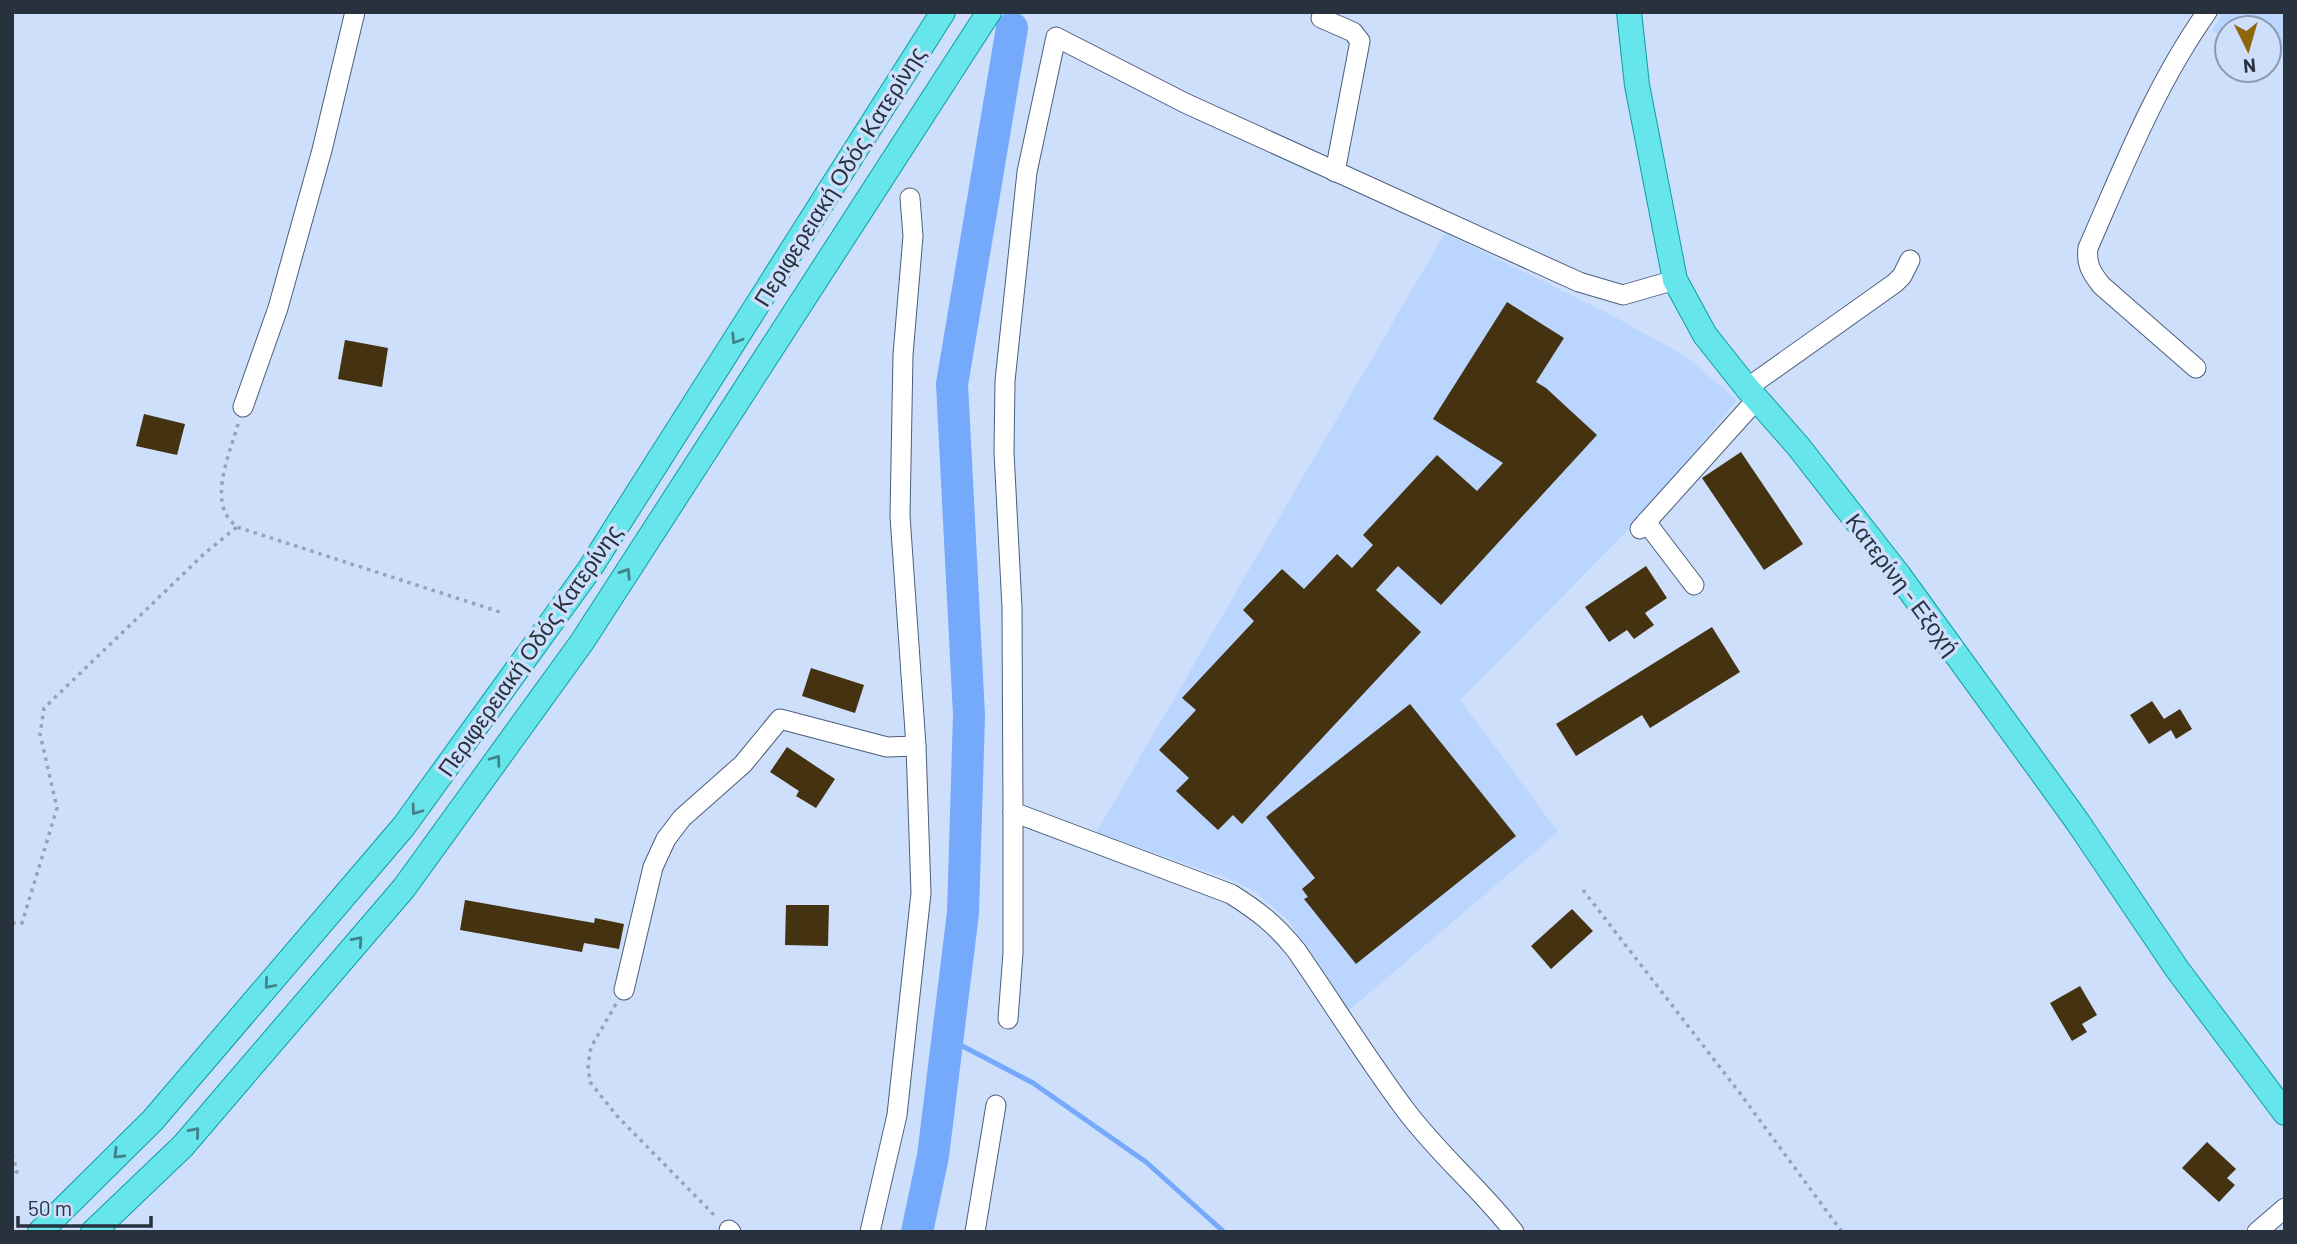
<svg xmlns="http://www.w3.org/2000/svg" width="2297" height="1244" font-family="Barlow,sans-serif">
<style>
.built{fill:#bad5fe}
.lines{fill:none;stroke-linecap:round;stroke-linejoin:round}
.stream{stroke:#74a9fc;stroke-width:5}
.river{stroke:#74a9fc;stroke-width:32}
.building{fill:#443211}
.minor-casing{stroke:#4b5e7c;stroke-width:21}
.major-casing{stroke:#0e9ca5;stroke-width:26}
.path{stroke:#94a3ba;stroke-width:3.5;stroke-dasharray:3.5 5;stroke-linecap:butt}
.minor{stroke:#fff;stroke-width:19}
.major{stroke:#66e6ea;stroke-width:24}
.oneway{stroke:#44828b}
.labels{text-anchor:middle;dominant-baseline:central;stroke-width:7;stroke-linejoin:round;paint-order:stroke}
.street-label{font-size:23px;fill:#28313e;stroke:#cddffb}
</style>
<rect width="100%" height="100%" fill="#cddffb"/>
<!-- built -->
<g class="built">
<polygon points="2223,12 2285,12 2285,59 2269,53 2269,28 2227,28 2227,37 2212,31"/>
<polygon points="1445,233 1615,317 1685,356 1737,400 1644,514 1460,700 1558,832 1348,1011 1288,920 1255,892 1230,879 1096,833"/>
</g>
<g class="lines">
<!-- stream -->
<polyline class="stream" points="947,1038 1033,1083 1146,1162 1224,1232"/>
<!-- river -->
<polyline class="river" points="917,1232 933,1156 963,913 969,715 952,384 1012,28"/>
</g>
<!-- building -->
<g class="building">
<polygon points="1507,302 1564,338 1536,382 1546,388 1597,435 1441,605 1398,566 1376,590 1421,632 1242,824 1233,815 1218,830 1176,791 1189,778 1159,750 1196,710 1182,698 1254,621 1243,610 1282,569 1304,589 1337,554 1352,568 1373,545 1363,535 1437,455 1477,491 1503,463 1433,419"/>
<polygon points="345,340 388,348 382,387 338,379"/>
<polygon points="144,414 185,424 177,455 136,446"/>
<polygon points="1741,452 1803,544 1764,570 1702,478"/>
<polygon points="1646,566 1667,598 1645,613 1654,625 1634,639 1627,630 1609,642 1585,607"/>
<polygon points="1712,627 1740,672 1650,728 1642,715 1576,756 1556,724"/>
<polygon points="811,668 864,685 855,713 802,696"/>
<polygon points="2152,701 2164,719 2180,709 2192,729 2176,739 2171,730 2149,744 2130,715"/>
<polygon points="1410,704 1516,836 1356,964 1304,899 1308,897 1302,889 1315,878 1266,817"/>
<polygon points="787,747 835,779 816,808 796,796 799,791 770,772"/>
<polygon points="465,900 594,923 595,918 624,924 619,949 584,943 582,952 460,930"/>
<polygon points="786,905 829,905 828,946 785,945"/>
<polygon points="1572,909 1593,931 1551,969 1531,946"/>
<polygon points="2080,986 2097,1015 2082,1024 2087,1032 2072,1041 2050,1003"/>
<polygon points="2207,1142 2236,1169 2227,1178 2235,1185 2219,1202 2182,1168"/>
</g>
<g class="lines">
<defs>
<g id="minor">
<polyline points="1321,18 1353,32 1360,41 1335,172"/>
<path d="M 2196,368 L 2101,285 C 2091,272 2086,264 2088,248 C 2123,168 2156,84 2207,12"/>
<polyline points="1747,388 1895,283 1902,276 1910,260"/>
<polyline points="243,407 278,308 322,150 355,12"/>
<polyline points="1646,522 1694,585"/>
<polyline points="1640,529 1757,399"/>
<path d="M 1013,812 L 1231,894 C 1258,911 1276,925 1296,950 C 1332,1002 1366,1057 1404,1108 C 1437,1153 1480,1188 1514,1232"/>
<polyline points="624,990 653,867 666,839 682,818 743,764 780,719 887,747 916,746"/>
<polyline points="1008,1019 1013,953 1013,812 1012,608 1004,452 1005,381 1027,172 1056,37 1185,103 1579,282 1623,295 1675,280"/>
<polyline points="729,1230 731,1232"/>
<polyline points="870,1232 897,1115 921,893 916,746 900,516 903,355 913,236 910,198"/>
<polyline points="975,1232 996,1105"/>
<polyline points="2257,1232 2285,1208"/>
</g>
<g id="major">
<polyline points="1629,12 1637,85 1675,280 1705,335 1747,388 1798,446 1898,574 2077,821 2177,969 2285,1113"/>
<polyline points="40,1232 153,1120 404,826 589,570 943,12"/>
<polyline points="93,1232 183,1146 404,888 582,642 989,12"/>
</g>
</defs>
<!-- minor casing -->
<use href="#minor" class="minor-casing"/>
<!-- major casing -->
<use href="#major" class="major-casing"/>
<!-- path -->
<g class="path">
<path d="M 238,424 C 231,449 213,490 226,514 C 228,519 234,524 237,527 L 503,613"/>
<polyline points="1583,890 1739,1092 1842,1232"/>
<polyline points="12,923 22,923 57,808 40,734 44,708 205,553 237,527"/>
<polyline points="616,1004 591,1047 588,1065 590,1082 617,1116 717,1218"/>
<polyline points="12,1154 17,1171 12,1180"/>
</g>
<!-- minor -->
<use href="#minor" class="minor"/>
<!-- major -->
<use href="#major" class="major"/>
</g>
<!-- one-way arrows -->
<defs><path id="oneway-chevron" d="M-2-3.5L2.5 0L-2 3.5" fill="none" stroke-width="1.6" stroke-linecap="round" stroke-linejoin="round" transform="scale(1.75)"/></defs>
<g class="oneway">
<use href="#oneway-chevron" transform="translate(736 339) rotate(122)"/>
<use href="#oneway-chevron" transform="translate(626 573) rotate(-57)"/>
<use href="#oneway-chevron" transform="translate(496 760) rotate(-54)"/>
<use href="#oneway-chevron" transform="translate(416 810) rotate(126)"/>
<use href="#oneway-chevron" transform="translate(358 941) rotate(-49)"/>
<use href="#oneway-chevron" transform="translate(269 984) rotate(131)"/>
<use href="#oneway-chevron" transform="translate(195 1132) rotate(-49)"/>
<use href="#oneway-chevron" transform="translate(118 1154) rotate(135)"/>
</g>
<g class="labels">
<!-- street labels -->
<g class="street-label">
<text transform="translate(839 176) rotate(-58)">Περιφερειακή Οδός Κατερίνης</text>
<text transform="translate(1903 584) rotate(53)">Κατερίνη - Εξοχή</text>
<text transform="translate(529 650) rotate(-55)">Περιφερειακή Οδός Κατερίνης</text>
</g>
</g>
<!-- border -->
<rect width="2297" height="1244" fill="none" stroke="#28313e" stroke-width="28"/>
<!-- north arrow -->
<g transform="translate(2248 49) rotate(175)"><circle r="33" fill="#cddffb" stroke="#8b99af" stroke-width="2"/>
<path d="M0-5L12 26L0 18L-12 26Z" fill="#90660d"/>
<text y="-10" font-size="19" font-weight="bold" text-anchor="middle" fill="#28313e">N</text>
</g>
<!-- scale -->
<path d="M18 1216v10h133v-10" fill="none" stroke="#28313e" stroke-width="3.5"/>
<text x="28" y="1216" font-size="21" fill="#28313e" stroke="#cddffb" stroke-width="5" paint-order="stroke">50 m</text>
</svg>
